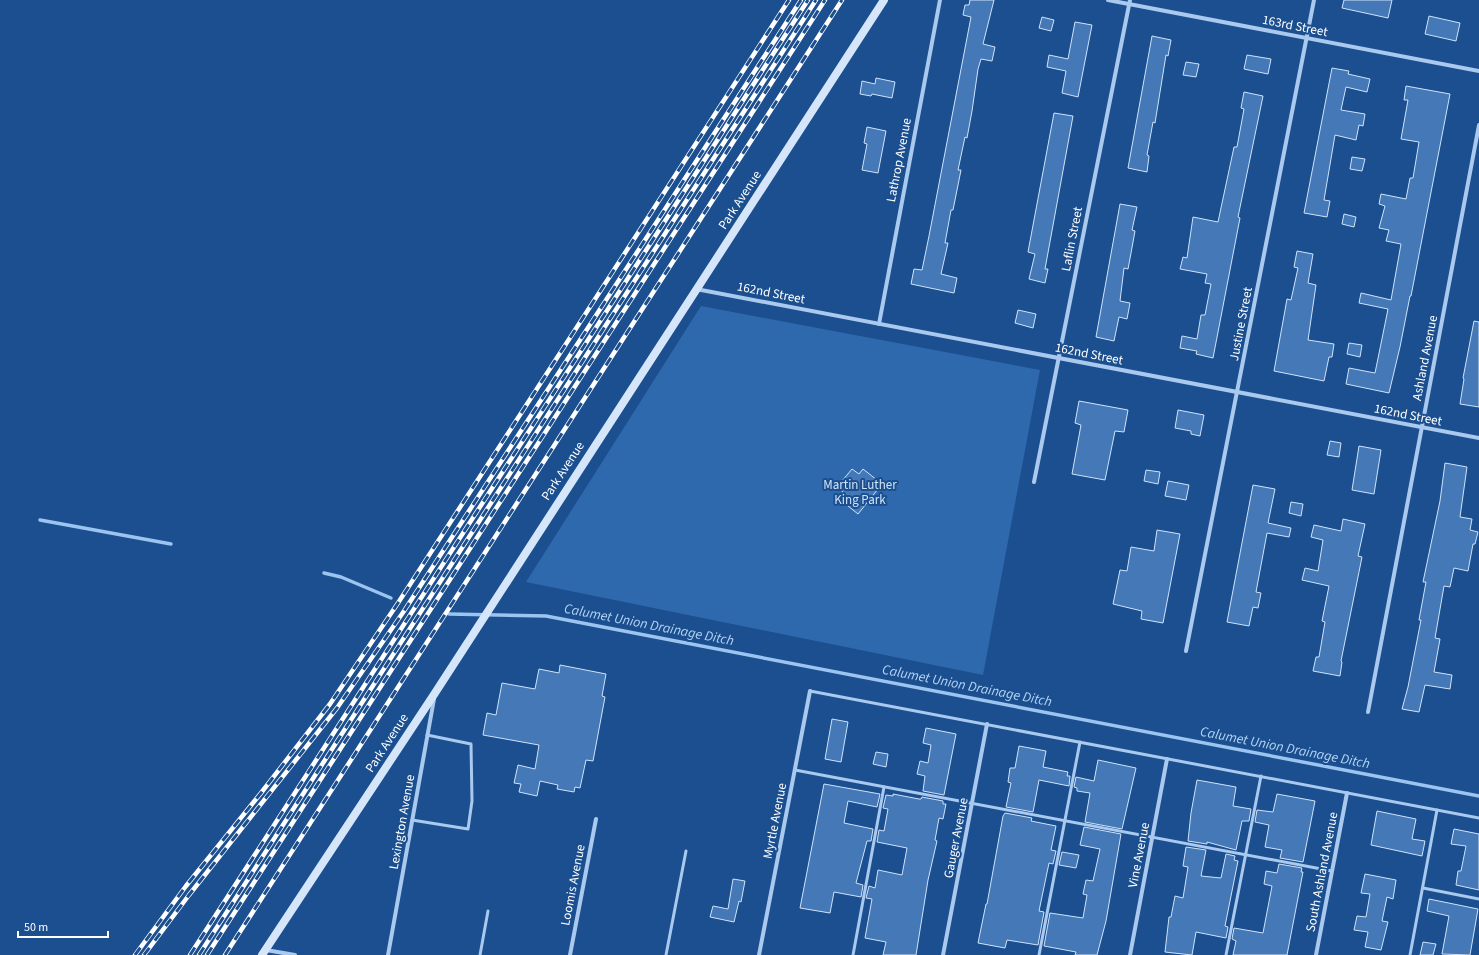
<svg xmlns="http://www.w3.org/2000/svg" width="1479" height="955" font-family="'Source Sans 3',sans-serif">
<style>
.green{fill:#2e69ad}
.lines{fill:none;stroke-linecap:round;stroke-linejoin:round}
.stream{stroke:#9cc4f0;stroke-width:3.5}
.building{fill:#4478b7;stroke:#cfe3fa}
.lane{stroke:#a9c9ee;stroke-width:3}
.street{stroke:#a9c9ee;stroke-width:4}
.secondary{stroke:#d6e6fa;stroke-width:8}
.rail-casing{stroke:#fff;stroke-width:4.5}
.rail{stroke:#1b4f8f;stroke-width:3;stroke-dasharray:9;stroke-linecap:butt}
.labels{text-anchor:middle;dominant-baseline:central;stroke-width:4;stroke-linejoin:round;paint-order:stroke}
.street-label{font-size:13px;fill:#fff;stroke:#1b4f8f}
.park-label{font-size:13px;fill:#cfe3fa;stroke:#1b4f8f}
.water-label{font-size:14px;font-style:italic;fill:#b5d3f5;stroke:#1b4f8f}
</style>
<rect width="100%" height="100%" fill="#1b4f8f"/>
<!-- green -->
<polygon class="green" points="701,306 1040,370 983,675 526,582"/>
<g class="lines">
<!-- stream -->
<g class="stream">
<polyline points="40,520 171,544"/>
<polyline points="324,573 341,577 391,598"/>
<polyline points="449,614 546,616 1479,796"/>
</g>
</g>
<!-- building -->
<g class="building">
<polygon points="970,0 994,0 983,44 995,47 992,61 981,59 978,69 972,111 967,138 965,137 958,170 961,170 953,210 951,210 945,243 948,243 941,274 957,278 954,293 911,284 914,269 922,270 929,236 971,17 963,15 965,5 969,5"/>
<polygon points="1344,0 1392,0 1388,18 1342,8"/>
<polygon points="1429,16 1460,23 1456,41 1425,34"/>
<polygon points="1042,17 1054,20 1051,31 1039,28"/>
<polygon points="1075,22 1092,25 1078,97 1062,93 1066,71 1047,67 1049,55 1068,59"/>
<polygon points="1152,36 1171,40 1168,56 1166,55 1155,123 1153,122 1147,155 1149,156 1147,172 1128,168"/>
<polygon points="1247,55 1271,59 1268,74 1244,69"/>
<polygon points="1186,62 1199,64 1196,77 1183,75"/>
<polygon points="1332,68 1349,71 1348,74 1370,79 1367,92 1346,87 1341,110 1365,114 1363,126 1359,125 1356,140 1335,135 1324,200 1330,201 1327,217 1304,213"/>
<polygon points="876,78 895,82 892,98 872,94 871,96 860,94 862,81 875,84"/>
<polygon points="1406,86 1450,94 1411,296 1410,296 1400,347 1389,393 1346,384 1349,368 1375,373 1386,319 1388,309 1359,303 1361,293 1391,300 1401,244 1386,241 1389,230 1379,228 1385,206 1379,204 1381,194 1406,199 1410,178 1413,178 1419,142 1401,139 1408,100 1404,100"/>
<polygon points="1244,92 1263,96 1238,217 1240,218 1213,358 1196,354 1197,351 1180,348 1182,336 1197,339 1201,315 1205,315 1211,284 1205,283 1207,274 1180,269 1183,257 1187,258 1193,217 1218,222 1234,147 1237,147 1244,109 1241,108"/>
<polygon points="1054,113 1073,116 1045,269 1048,269 1045,283 1029,279 1035,254 1028,252"/>
<polygon points="867,127 886,131 878,173 862,170 867,144 864,143"/>
<polygon points="1352,157 1365,159 1362,171 1350,169"/>
<polygon points="1120,204 1137,207 1132,230 1135,231 1131,253 1128,269 1124,268 1120,301 1130,303 1127,319 1119,317 1114,341 1096,337"/>
<polygon points="1344,214 1356,217 1354,227 1342,224"/>
<polygon points="1297,251 1313,254 1308,283 1316,285 1308,340 1334,344 1332,357 1329,357 1324,381 1274,371 1287,299 1291,300 1298,268 1294,267"/>
<polygon points="1018,310 1036,314 1033,328 1015,323"/>
<polygon points="1474,321 1479,322 1479,407 1460,404 1464,379 1463,378"/>
<polygon points="1349,343 1362,345 1360,357 1347,354"/>
<polygon points="1079,401 1128,410 1124,432 1115,431 1105,480 1072,474 1081,425 1075,423"/>
<polygon points="1178,410 1204,415 1200,436 1191,434 1191,431 1175,428"/>
<polygon points="1330,441 1341,443 1339,457 1327,455"/>
<polygon points="1359,446 1381,450 1374,494 1352,490"/>
<polygon points="1445,463 1467,467 1460,517 1472,519 1470,530 1478,532 1475,544 1473,544 1468,571 1454,568 1450,587 1444,586 1435,638 1440,639 1434,672 1452,675 1450,689 1425,685 1419,712 1402,709 1408,687 1421,620 1419,620 1426,582 1423,582 1440,501"/>
<polygon points="852,469 859,474 863,469 882,484 858,514 838,498 843,492 837,487"/>
<polygon points="1146,470 1160,472 1158,484 1144,481"/>
<polygon points="1168,481 1189,485 1186,500 1165,496"/>
<polygon points="1253,485 1275,489 1268,523 1291,528 1289,537 1267,533 1256,592 1261,593 1258,608 1253,607 1249,626 1227,622"/>
<polygon points="1291,502 1303,504 1301,516 1289,513"/>
<polygon points="1343,519 1365,524 1358,556 1362,557 1341,661 1342,662 1340,676 1313,671 1316,657 1319,657 1325,622 1322,621 1329,586 1302,580 1305,568 1318,571 1323,540 1311,537 1314,525 1341,531"/>
<polygon points="1157,530 1180,534 1163,623 1141,619 1142,611 1113,604 1120,570 1127,571 1131,547 1154,551"/>
<polygon points="560,665 606,674 602,696 605,697 593,761 586,760 580,788 575,787 574,792 557,789 558,785 540,781 537,796 519,792 521,784 514,783 518,765 535,769 539,745 483,735 487,713 496,715 502,683 535,689 539,669 559,673"/>
<polygon points="832,719 848,722 841,762 825,759"/>
<polygon points="926,728 956,734 944,795 923,791 925,776 917,774 920,761 928,763 931,745 923,743"/>
<polygon points="1019,746 1046,751 1043,767 1068,772 1067,776 1070,776 1069,786 1039,780 1033,812 1006,807 1011,783 1008,782 1010,768 1015,768"/>
<polygon points="876,752 888,754 886,767 873,764"/>
<polygon points="1098,760 1136,768 1122,829 1085,822 1090,793 1077,791 1077,788 1074,787 1076,777 1094,781"/>
<polygon points="1197,780 1236,787 1233,806 1251,809 1249,821 1242,821 1236,850 1207,842 1207,844 1188,841 1191,813"/>
<polygon points="824,784 880,794 877,807 848,801 844,823 873,829 871,841 867,841 856,883 863,885 861,897 834,892 830,913 800,908"/>
<polygon points="893,794 919,799 921,799 922,797 943,801 943,804 946,804 943,819 939,818 935,840 937,841 928,880 916,955 883,955 886,942 865,938 872,899 866,898 869,886 875,888 878,870 902,875 907,848 877,842 879,830 884,831 888,809 883,808 886,795 893,796"/>
<polygon points="1277,794 1315,801 1303,862 1280,858 1282,850 1265,847 1269,825 1255,822 1257,810 1273,812"/>
<polygon points="1377,811 1416,819 1412,839 1425,841 1422,856 1371,845"/>
<polygon points="1005,813 1032,818 1031,821 1056,826 1051,850 1056,851 1053,864 1049,863 1039,911 1044,912 1038,945 1007,940 1005,948 978,943 986,904 987,904 1003,816"/>
<polygon points="1084,827 1121,834 1106,921 1097,955 1075,955 1076,952 1044,946 1050,913 1083,918 1087,895 1083,894 1086,880 1093,881 1100,849 1080,845"/>
<polygon points="1454,829 1479,834 1479,890 1456,885 1458,871 1461,871 1466,846 1451,844"/>
<polygon points="1186,847 1206,850 1201,876 1221,878 1226,854 1235,856 1234,860 1238,861 1225,926 1228,927 1226,938 1196,932 1192,955 1165,952 1169,917 1171,917 1175,896 1183,898 1188,867 1183,866"/>
<polygon points="1062,852 1079,855 1076,868 1059,865"/>
<polygon points="1279,864 1302,868 1301,872 1303,872 1287,955 1233,955 1236,941 1232,939 1234,928 1263,933 1272,886 1264,884 1266,871 1277,873"/>
<polygon points="1365,874 1396,880 1393,899 1387,897 1382,921 1388,922 1381,950 1365,947 1368,932 1354,930 1357,916 1366,917 1370,894 1361,893"/>
<polygon points="733,879 745,881 741,902 739,901 734,922 710,917 713,906 728,909"/>
<polygon points="1429,899 1478,909 1470,955 1442,954 1449,916 1427,911"/>
<polygon points="1423,942 1436,944 1433,955 1420,955"/>
</g>
<g class="lines">
<!-- lane -->
<g class="lane">
<polyline points="810,691 1479,818"/>
<polyline points="795,770 1332,871"/>
<polyline points="412,820 468,829 472,801 471,744 427,735"/>
<polyline points="1423,888 1479,899"/>
<polyline points="480,955 488,911"/>
<polyline points="666,955 686,851"/>
<polyline points="853,955 884,787"/>
<polyline points="1039,955 1080,742"/>
<polyline points="1226,955 1261,776"/>
<polyline points="1410,955 1437,810"/>
</g>
<!-- street -->
<g class="street">
<polyline points="1108,0 1479,71"/>
<polyline points="696,289 1479,438"/>
<polyline points="879,324 940,0"/>
<polyline points="1034,482 1130,0"/>
<polyline points="1186,651 1314,0"/>
<polyline points="1368,712 1479,125"/>
<polyline points="266,950 295,955"/>
<polyline points="388,955 434,699"/>
<polyline points="570,955 596,819"/>
<polyline points="759,955 810,691"/>
<polyline points="943,955 987,724"/>
<polyline points="1130,955 1167,759"/>
<polyline points="1316,955 1347,793"/>
</g>
<!-- secondary -->
<polyline class="secondary" points="262,955 435,693 884,0"/>
<defs>
<g id="rail">
<polyline points="135,955 186,886 261,793 330,704 398,603 789,0"/>
<polyline points="144,955 189,895 337,708 404,611 801,0"/>
<polyline points="190,955 808,0"/>
<polyline points="199,955 816,0"/>
<polyline points="207,955 825,0"/>
<polyline points="225,955 842,0"/>
</g>
</defs>
<!-- rail casing -->
<use href="#rail" class="rail-casing"/>
<!-- rail -->
<use href="#rail" class="rail"/>
</g>
<g class="labels">
<!-- street labels -->
<g class="street-label">
<text transform="translate(1295 26) rotate(11)">163rd Street</text>
<text transform="translate(899 160) rotate(-79)">Lathrop Avenue</text>
<text transform="translate(740 200) rotate(-57)">Park Avenue</text>
<text transform="translate(1072 239) rotate(-79)">Laflin Street</text>
<text transform="translate(771 293) rotate(11)">162nd Street</text>
<text transform="translate(1241 324) rotate(-79)">Justine Street</text>
<text transform="translate(1089 354) rotate(11)">162nd Street</text>
<text transform="translate(1425 358) rotate(-79)">Ashland Avenue</text>
<text transform="translate(1408 415) rotate(11)">162nd Street</text>
<text transform="translate(563 471) rotate(-57)">Park Avenue</text>
<text transform="translate(387 743) rotate(-57)">Park Avenue</text>
<text transform="translate(775 821) rotate(-79)">Myrtle Avenue</text>
<text transform="translate(402 822) rotate(-80)">Lexington Avenue</text>
<text transform="translate(956 838) rotate(-79)">Gauger Avenue</text>
<text transform="translate(1139 855) rotate(-79)">Vine Avenue</text>
<text transform="translate(1322 872) rotate(-79)">South Ashland Avenue</text>
<text transform="translate(573 885) rotate(-79)">Loomis Avenue</text>
</g>
<!-- park labels -->
<g class="park-label">
<text x="860" y="485">Martin Luther<tspan x="860" dy="15">King Park</tspan></text>
</g>
<!-- water labels -->
<g class="water-label">
<text transform="translate(649 625) rotate(11)">Calumet Union Drainage Ditch</text>
<text transform="translate(967 686) rotate(11)">Calumet Union Drainage Ditch</text>
<text transform="translate(1285 748) rotate(11)">Calumet Union Drainage Ditch</text>
</g>
</g>
<!-- scale -->
<path d="M18 931v6h90v-6" fill="none" stroke="#ffffff" stroke-width="2"/>
<text x="24" y="931" font-size="12" fill="#ffffff" stroke="#1b4f8f" stroke-width="3" paint-order="stroke">50 m</text>
</svg>
